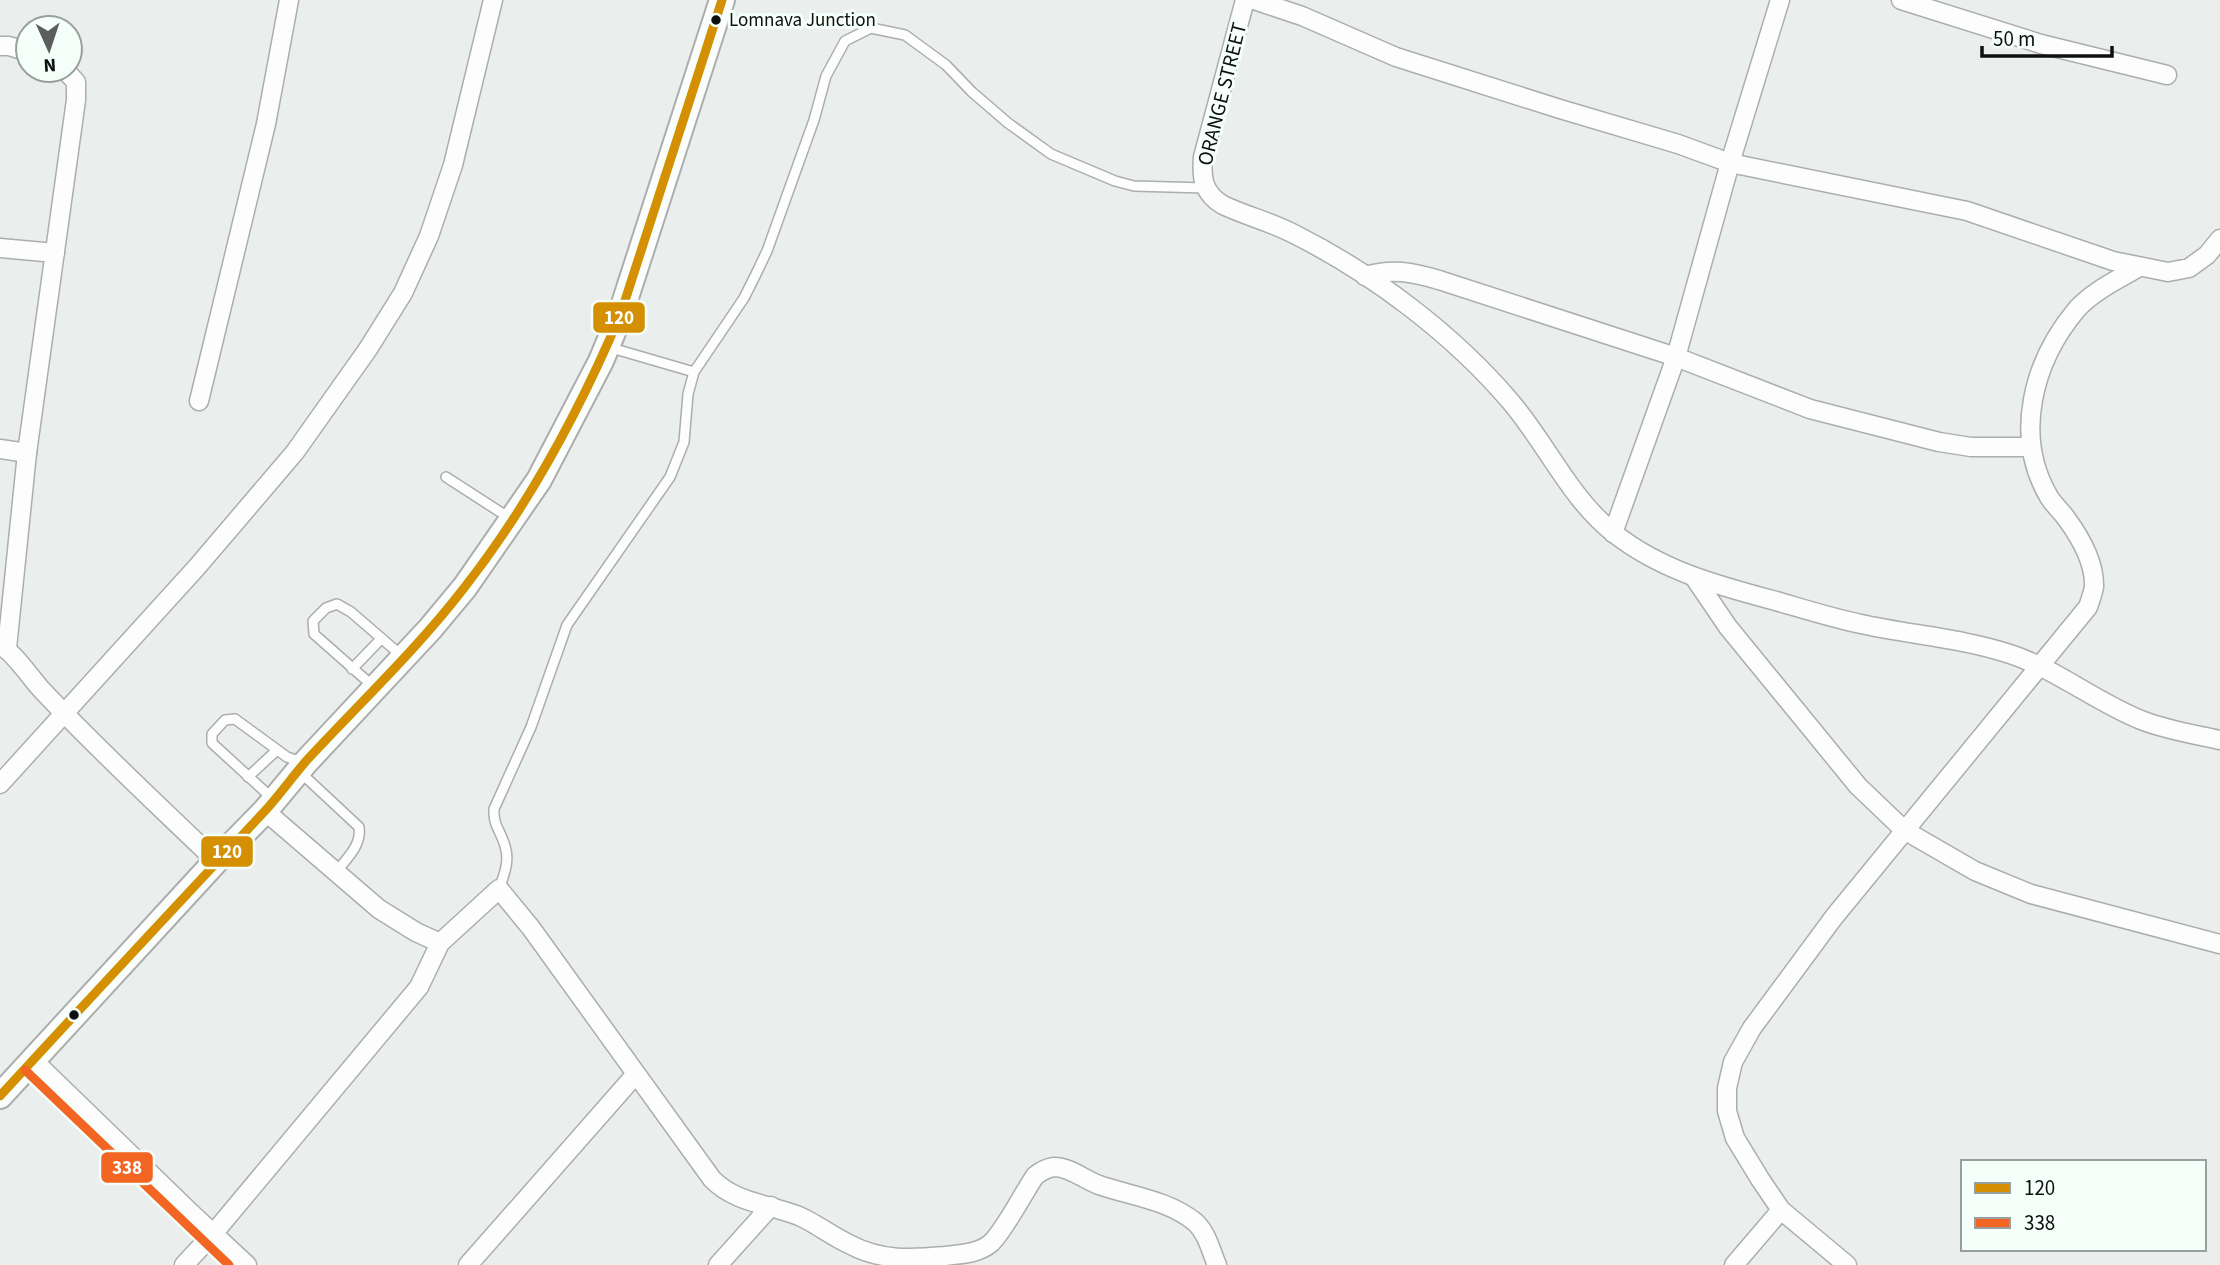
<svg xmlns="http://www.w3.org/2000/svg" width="2220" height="1265" font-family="'Source Sans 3',sans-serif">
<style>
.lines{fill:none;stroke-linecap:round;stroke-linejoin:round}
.lane-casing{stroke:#abaead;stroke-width:12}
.street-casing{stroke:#abaead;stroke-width:21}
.secondary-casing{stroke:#abaead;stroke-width:28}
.lane{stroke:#fcfdfc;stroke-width:9}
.street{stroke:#fcfdfc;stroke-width:18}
.secondary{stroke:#fcfdfc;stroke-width:24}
.bus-1-casing{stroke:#f5fffa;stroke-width:14}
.bus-2-casing{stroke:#f5fffa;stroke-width:14}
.bus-1{stroke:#d49002;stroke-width:9}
.bus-2{stroke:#f26522;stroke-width:9}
.bus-dot{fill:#0d100e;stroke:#f5fffa;stroke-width:2.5}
.labels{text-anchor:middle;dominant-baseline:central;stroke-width:6;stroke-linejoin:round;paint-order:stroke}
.bus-label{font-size:19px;fill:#0d100e;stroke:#f5fffa;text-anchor:start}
.street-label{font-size:21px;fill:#0d100e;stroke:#f5fffa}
.line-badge{stroke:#f5fffa;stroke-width:2.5}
.badge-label{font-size:19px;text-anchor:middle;font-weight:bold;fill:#fff}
</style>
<rect width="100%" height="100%" fill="#eaefed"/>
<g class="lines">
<defs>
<g id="lane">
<polyline points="608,347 694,372"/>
<polyline points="446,477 511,519"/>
<polyline points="352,669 381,639"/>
<polyline points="374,687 314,634 313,621 326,608 337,604 351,612 402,656"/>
<path d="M 300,772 L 359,827 C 362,845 347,858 336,872"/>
<polyline points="248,777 277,750"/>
<polyline points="273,799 212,743 212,734 225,720 235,719 287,757 304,763"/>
<path d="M 499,889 C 504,875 510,861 505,846 C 501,831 493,826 494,809 L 531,727 L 567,625 L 670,477 L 684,442 L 688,394 L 694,372 L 744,298 L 756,274 L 767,251 L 814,120 L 826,76 L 845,41 L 871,28 L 905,35 L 946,65 L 972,92 L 1008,123 L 1051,154 L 1115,181 L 1134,186 L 1205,188"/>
</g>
<g id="street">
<path d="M 1245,0 L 1203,157 C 1201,179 1204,194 1223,205 C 1246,216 1271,222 1294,234 C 1372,273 1453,334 1510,401 C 1547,444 1570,499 1615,534 C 1662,571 1720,586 1776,601 C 1804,609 1832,618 1861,624 C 1911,635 1961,638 2010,654 C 2056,669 2096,702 2141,720 C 2166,730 2193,734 2220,740"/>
<polyline points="1254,0 1302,16 1396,57 1560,109 1678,144 1730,163 1967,211 2113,261 2168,272 2189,268 2207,255 2220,239"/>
<polyline points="1901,0 2041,44 2167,75"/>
<polyline points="0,46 9,46 28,52"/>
<polyline points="0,248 55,253"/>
<path d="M 1365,276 C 1392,268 1412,272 1439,280 L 1676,357 L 1810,409 L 1939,442 L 1971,447 L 2030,447"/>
<polyline points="199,401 266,124 289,0"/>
<polyline points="0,449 27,453"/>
<polyline points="1613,533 1676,357 1730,163 1780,0"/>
<polyline points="1694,577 1728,627 1858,786 1904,830 1975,871 2031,894 2220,944"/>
<path d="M 0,646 C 11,649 31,678 40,688 C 96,748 157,804 216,861"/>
<polyline points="7,648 27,453 76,100 76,82 65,70"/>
<polyline points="0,784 197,567 295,452 368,349 403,293 429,236 453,165 493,0"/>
<polyline points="265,811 379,909 416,932 440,943"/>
<polyline points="34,1061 191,1213 247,1265"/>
<path d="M 184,1265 L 213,1234 L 419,987 L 440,943 L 499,889 L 531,928 L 712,1179 C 735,1203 769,1204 799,1216 C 817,1224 833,1237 851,1245 C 881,1261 912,1259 945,1256 C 961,1254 978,1254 991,1243 C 1004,1231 1024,1192 1035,1176 C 1041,1171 1047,1168 1054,1167 C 1070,1167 1085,1180 1099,1185 C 1131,1196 1168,1200 1195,1222 C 1207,1233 1211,1251 1217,1265"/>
<polyline points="468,1265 636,1074"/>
<polyline points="718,1265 771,1206"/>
<polyline points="1734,1265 1781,1210"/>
<path d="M 1847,1265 L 1781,1210 L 1760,1179 L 1735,1138 L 1727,1111 L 1727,1088 L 1733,1062 L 1752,1028 L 1834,917 L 2088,607 C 2090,601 2093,593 2094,587 C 2095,563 2080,537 2066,518 C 2061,511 2054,505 2049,497 C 2013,436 2033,361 2077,309 C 2093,291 2119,279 2139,267"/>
</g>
<polyline id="secondary" points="0,1096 216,861 265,811 305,763 430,629 465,587 539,480 601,361 621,313 722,0"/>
</defs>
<!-- lane casing -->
<use href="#lane" class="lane-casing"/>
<!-- street casing -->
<use href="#street" class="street-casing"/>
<!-- secondary casing -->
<use href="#secondary" class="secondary-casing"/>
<!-- lane -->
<use href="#lane" class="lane"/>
<!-- street -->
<use href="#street" class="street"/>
<!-- secondary -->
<use href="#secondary" class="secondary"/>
<defs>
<path id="bus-1" d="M 0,1096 C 87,1001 175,907 263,813 C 279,796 292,777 307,760 C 360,703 417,649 464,588 C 529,505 580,410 621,313 L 722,0"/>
<polyline id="bus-2" points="25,1070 229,1265"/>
</defs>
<!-- bus-1 casing -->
<use href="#bus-1" class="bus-1-casing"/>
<!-- bus-2 casing -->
<use href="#bus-2" class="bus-2-casing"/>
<!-- bus-1 -->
<use href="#bus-1" class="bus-1"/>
<!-- bus-2 -->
<use href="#bus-2" class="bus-2"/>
</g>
<!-- markers -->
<g class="bus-dot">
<circle cx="716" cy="20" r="6"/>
<circle cx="74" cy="1015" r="6"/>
</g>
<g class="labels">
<!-- bus labels -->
<g class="bus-label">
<text x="729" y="20">Lomnava Junction</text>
</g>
<!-- street labels -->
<g class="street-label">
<text transform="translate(1222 94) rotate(-76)">ORANGE STREET</text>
</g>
</g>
<g class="line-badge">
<rect x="592" y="301" width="54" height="33" rx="7" fill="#d49002"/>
<rect x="200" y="835" width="54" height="33" rx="7" fill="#d49002"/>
<rect x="100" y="1151" width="54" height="33" rx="7" fill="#f26522"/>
</g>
<g class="badge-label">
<text x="619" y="324">120</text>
<text x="227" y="858">120</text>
<text x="127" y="1174">338</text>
</g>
<!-- legend -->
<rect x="1961" y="1160" width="245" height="91" fill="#f5fffa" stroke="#989f9c" stroke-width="2"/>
<rect x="1975" y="1183" width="35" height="10" fill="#d49002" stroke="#989f9c" stroke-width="2"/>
<text x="2024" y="1195" font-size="21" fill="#0d100e">120</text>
<rect x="1975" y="1218" width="35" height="10" fill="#f26522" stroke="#989f9c" stroke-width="2"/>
<text x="2024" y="1230" font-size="21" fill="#0d100e">338</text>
<!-- north arrow -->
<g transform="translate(49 49) rotate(177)"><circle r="33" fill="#f5fffa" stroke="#989f9c" stroke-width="2"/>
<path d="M0-5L12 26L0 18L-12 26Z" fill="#5a5e5c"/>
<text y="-10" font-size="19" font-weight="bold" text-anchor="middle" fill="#0d100e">N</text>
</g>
<!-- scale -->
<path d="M1982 46v10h130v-10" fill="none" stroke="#0d100e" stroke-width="3.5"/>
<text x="1993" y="46" font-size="21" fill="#0d100e" stroke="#f5fffa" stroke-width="5" paint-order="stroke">50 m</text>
</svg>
